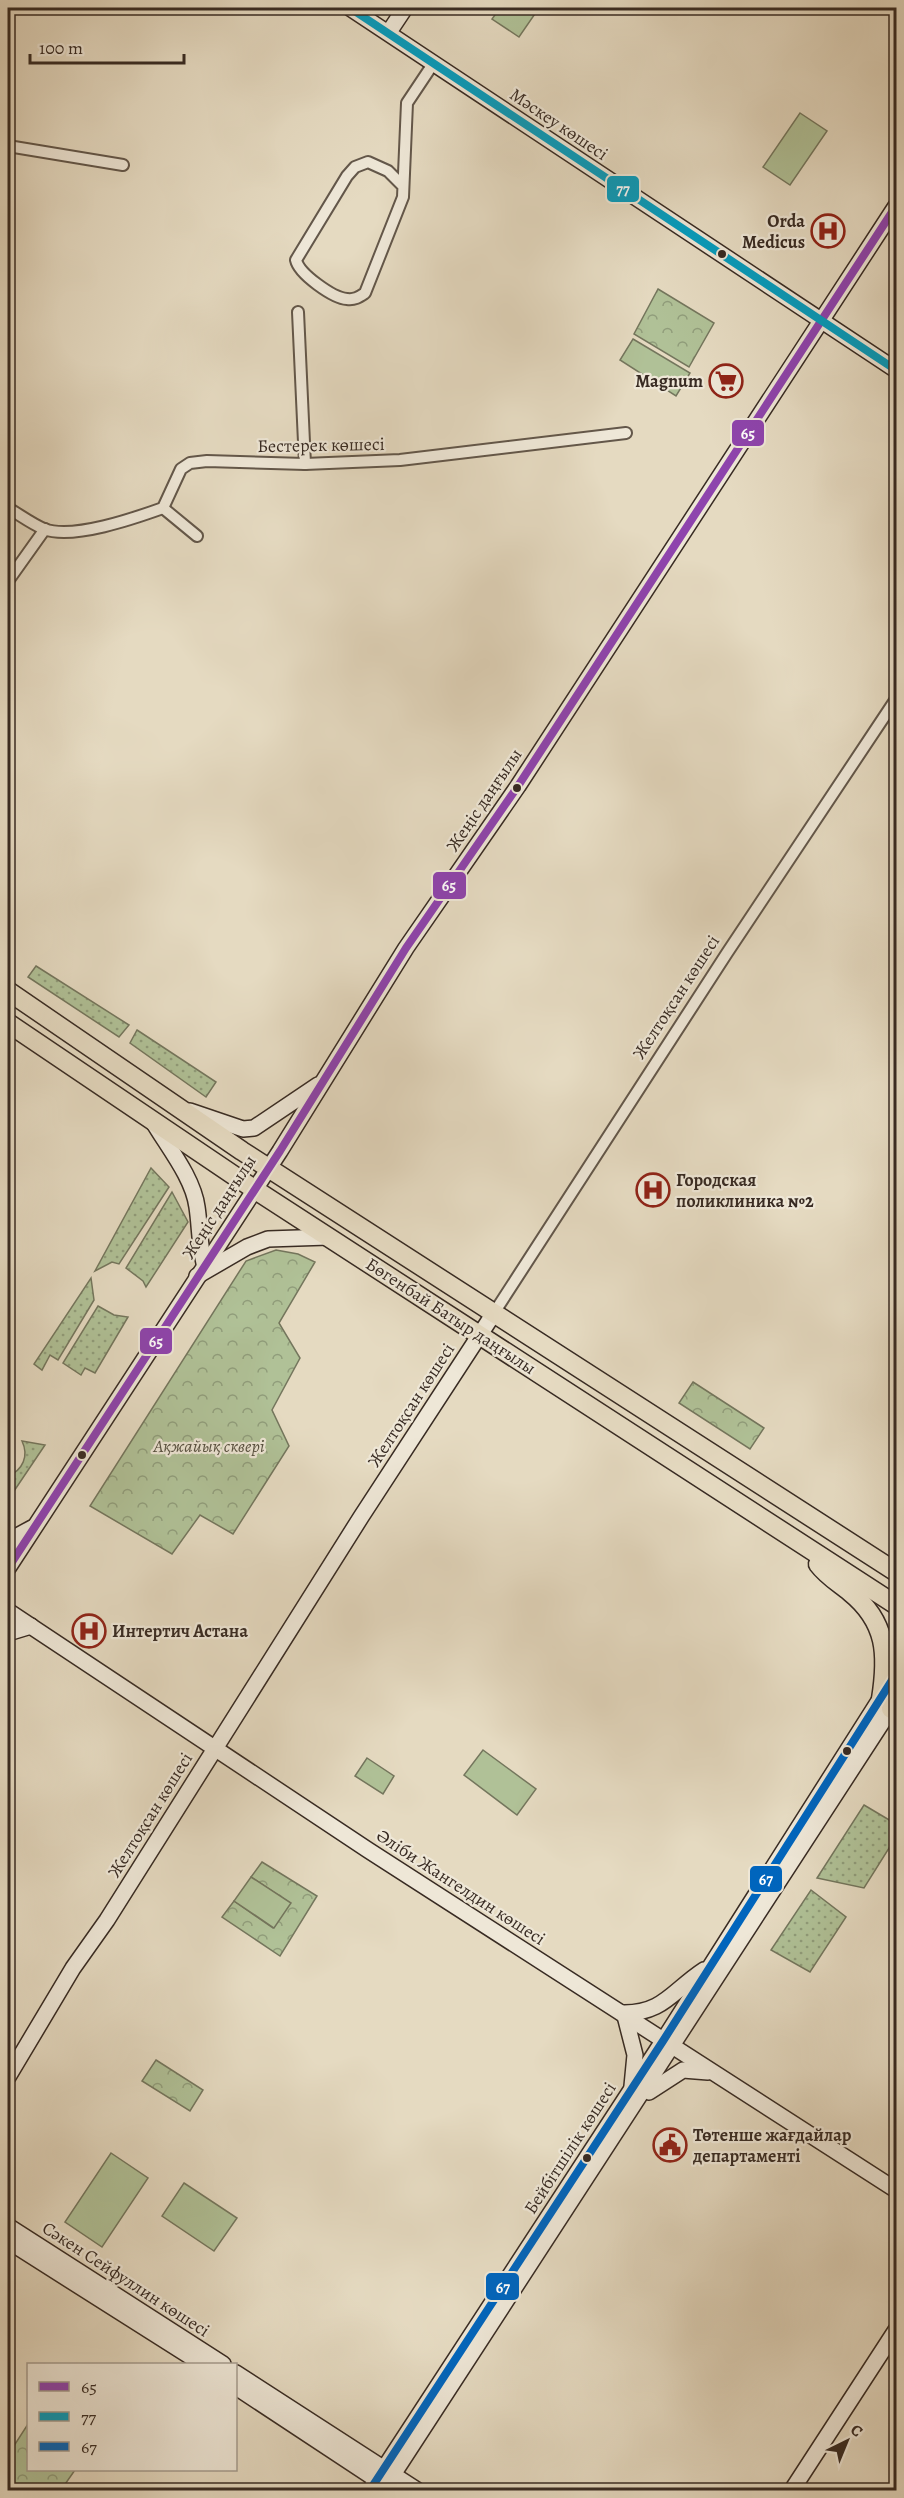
<svg xmlns="http://www.w3.org/2000/svg" width="904" height="2498" font-family="Alegreya,serif">
<style>
.grass{fill:url(#grass-dots);stroke:#74765d;stroke-width:1.5}
.forest{fill:url(#forest-crowns);stroke:#74765d;stroke-width:1.5}
.pitch{fill:#b0c197;stroke:#74765d;stroke-width:1.5}
.lines{fill:none;stroke-linecap:round;stroke-linejoin:round}
.street-casing{stroke:#63574a;stroke-width:14}
.secondary-casing{stroke:#382b23;stroke-width:18}
.primary-casing{stroke:#382b23;stroke-width:21}
.street{stroke:#eee7d7;stroke-width:10}
.secondary{stroke:#eee7d7;stroke-width:15}
.primary{stroke:#e5dac1;stroke-width:18}
.bus-1-casing{stroke:#eee7d7;stroke-width:12}
.bus-2-casing{stroke:#eee7d7;stroke-width:12}
.bus-3-casing{stroke:#eee7d7;stroke-width:12}
.bus-1{stroke:#8e44ad;stroke-width:8}
.bus-2{stroke:#069cbd;stroke-width:8}
.bus-3{stroke:#0065bd;stroke-width:8}
.bus-dot{fill:#382b23;stroke:#eee7d7;stroke-width:2}
.labels{text-anchor:middle;dominant-baseline:central;stroke-width:4.5;stroke-linejoin:round;paint-order:stroke}
.street-label{font-size:18px;fill:#382b23;stroke:#eee7d7}
.poi-label{font-size:18px;font-weight:bold;fill:#382b23;stroke:#eee7d7;text-anchor:start}
.park-label{font-size:18px;font-style:italic;fill:#565040;stroke:#eee7d7}
.line-badge{stroke:#eee7d7;stroke-width:2}
.badge-label{font-size:16px;text-anchor:middle;font-weight:bold;fill:#fff}
</style>
<defs>
<pattern id="grass-dots" width="8" height="8" patternUnits="userSpaceOnUse" patternTransform="scale(1.5)"><rect width="8" height="8" fill="#b0c197"/><path d="M2 2h.1M6 6h.1" fill="none" stroke="#909d7b" stroke-width="1.8" stroke-linecap="round"/></pattern>
<pattern id="forest-crowns" width="20" height="18" patternUnits="userSpaceOnUse" patternTransform="scale(1.5)"><rect width="20" height="18" fill="#b0c197"/><path d="M2 6a3 3 0 1 1 6 0M12 15a3 3 0 1 1 6 0" fill="none" stroke="#909d7b"/></pattern>
</defs>
<rect width="100%" height="100%" fill="#e5dac1"/>
<filter id="stains"><feTurbulence type="fractalNoise" baseFrequency=".00333" numOctaves="4"/><feColorMatrix values="0 0 0 0 .2 0 0 0 0 .09 0 0 0 0 .02 0 0 0 .5 -.17"/></filter>
<radialGradient id="worn" r=".72"><stop offset=".6" stop-color="#630" stop-opacity="0"/><stop offset="1" stop-color="#630" stop-opacity=".3"/></radialGradient>
<!-- grass -->
<g class="grass">
<polygon points="36,966 129,1025 119,1037 28,977"/>
<polygon points="137,1030 216,1082 206,1097 130,1043"/>
<polygon points="151,1168 169,1187 119,1264 112,1262 95,1271"/>
<polygon points="172,1192 188,1222 146,1287 143,1281 126,1268"/>
<polygon points="91,1278 94,1300 58,1360 50,1355 42,1370 34,1364"/>
<polygon points="98,1306 114,1315 128,1317 95,1373 85,1368 81,1375 63,1363"/>
<path d="M 22,1441 L 45,1445 L 8,1500 L 8,1476 C 23,1470 29,1456 22,1441 Z"/>
<polygon points="864,1805 896,1824 896,1837 864,1888 817,1878"/>
<polygon points="811,1890 846,1917 810,1972 771,1950"/>
</g>
<!-- forest -->
<g class="forest">
<polygon points="658,289 714,323 689,367 634,334"/>
<polygon points="276,1250 298,1254 315,1262 279,1323 300,1358 272,1410 289,1446 233,1534 200,1515 172,1554 90,1506 246,1261"/>
<polygon points="693,1382 764,1428 750,1449 679,1403"/>
<polygon points="262,1862 317,1896 280,1956 222,1917 234,1901 273,1928 290,1903 251,1877"/>
<polygon points="156,2060 203,2090 190,2111 142,2081"/>
<polygon points="28,2424 28,2470 75,2470 61,2490 12,2490 8,2488 8,2455"/>
</g>
<!-- pitch -->
<g class="pitch">
<polygon points="500,8 539,8 519,37 492,19"/>
<polygon points="800,113 827,131 790,185 763,167"/>
<polygon points="633,339 690,373 676,396 620,360"/>
<polygon points="483,1750 536,1789 517,1815 464,1775"/>
<polygon points="367,1758 394,1776 383,1794 355,1776"/>
<polygon points="251,1877 291,1903 274,1928 234,1901"/>
<polygon points="111,2153 148,2178 102,2247 65,2222"/>
<polygon points="184,2183 237,2218 214,2251 162,2216"/>
</g>
<g class="lines">
<defs>
<g id="street">
<polyline points="8,146 123,165"/>
<path d="M 402,185 L 388,171 L 368,162 L 355,167 L 347,176 L 296,260 C 299,274 333,298 347,299 C 355,300 359,297 365,293 L 403,197 L 407,103 L 433,64"/>
<polyline points="298,312 305,464"/>
<path d="M 8,508 C 20,515 32,524 44,529 C 73,540 135,518 163,508 L 181,469 L 190,463 L 207,461 L 305,464 L 400,460 L 626,433"/>
<polyline points="163,508 197,536"/>
<polyline points="8,581 45,529"/>
<polyline points="494,1313 727,953 896,699"/>
</g>
<g id="secondary">
<polyline points="350,8 896,370"/>
<polyline points="389,32 405,8"/>
<polyline points="190,1111 243,1129 254,1128 318,1085"/>
<path d="M 152,1120 C 167,1146 193,1177 197,1207 C 200,1227 199,1242 204,1263"/>
<polyline points="197,1276 247,1247 268,1239 328,1237"/>
<polyline points="8,1541 32,1528"/>
<polyline points="8,1568 280,1151 406,948 518,786 896,206"/>
<polyline points="8,1611 368,1850 896,2190"/>
<polyline points="8,1633 31,1626"/>
<path d="M 622,2013 C 663,2014 672,1991 704,1970"/>
<polyline points="625,2016 635,2055 632,2086"/>
<polyline points="8,2077 73,1968 107,1920 361,1517 494,1313"/>
<polyline points="649,2092 683,2070 708,2072"/>
<polyline points="8,2226 223,2364"/>
<polyline points="8,2241 202,2364"/>
<polyline points="236,2373 417,2490"/>
<polyline points="236,2387 383,2484"/>
<polyline points="370,2490 663,2041 896,1674"/>
<polyline points="383,2490 896,1701"/>
<polyline points="792,2490 896,2330"/>
</g>
<g id="primary">
<polyline points="8,991 242,1151 896,1572"/>
<polyline points="8,1023 254,1189 896,1605"/>
<path d="M 818,1564 C 827,1576 839,1583 850,1592 C 887,1622 888,1655 881,1699"/>
<polyline points="891,1709 896,1704"/>
</g>
</defs>
<!-- street casing -->
<use href="#street" class="street-casing"/>
<!-- secondary casing -->
<use href="#secondary" class="secondary-casing"/>
<!-- primary casing -->
<use href="#primary" class="primary-casing"/>
<!-- street -->
<use href="#street" class="street"/>
<!-- secondary -->
<use href="#secondary" class="secondary"/>
<!-- primary -->
<use href="#primary" class="primary"/>
<defs>
<polyline id="bus-1" points="8,1568 280,1151 406,948 518,786 896,206"/>
<polyline id="bus-2" points="350,8 896,370"/>
<polyline id="bus-3" points="370,2490 663,2041 896,1674"/>
</defs>
<!-- bus-1 casing -->
<use href="#bus-1" class="bus-1-casing"/>
<!-- bus-2 casing -->
<use href="#bus-2" class="bus-2-casing"/>
<!-- bus-3 casing -->
<use href="#bus-3" class="bus-3-casing"/>
<!-- bus-1 -->
<use href="#bus-1" class="bus-1"/>
<!-- bus-2 -->
<use href="#bus-2" class="bus-2"/>
<!-- bus-3 -->
<use href="#bus-3" class="bus-3"/>
</g>
<!-- icons -->
<defs>
<symbol id="hospital-ring" viewBox="-11 -11 22 22"><circle r="9.5" fill="#eee7d7" stroke="#8f2418" stroke-width="1.5"/><path d="M-5-5h3v3.5h4V-5h3V5h-3V1.5h-4V5h-3Z" fill="#8f2418"/></symbol>
<symbol id="supermarket-ring" viewBox="-11 -11 22 22"><circle r="9.5" fill="#eee7d7" stroke="#8f2418" stroke-width="1.5"/><path d="M-6-5.5h2.5l.6 2H6L4.5 2H-2.5L-4.4-4H-6ZM-1.5 3.2a1.3 1.3 0 1 0 .1 0ZM3 3.2a1.3 1.3 0 1 0 .1 0Z" fill="#8f2418"/></symbol>
<symbol id="civic-ring" viewBox="-11 -11 22 22"><circle r="9.5" fill="#eee7d7" stroke="#8f2418" stroke-width="1.5"/><path d="M-.6-6.5H3V-4.5H.6V-3L4-1V1h2V6H-6V1h2V-1L-.6-3ZM-1.2 2.5V6h2.4V2.5Z" fill="#8f2418"/></symbol>
</defs>
<g fill-rule="evenodd">
<use href="#hospital-ring" x="809" y="212" width="38" height="38"/>
<use href="#supermarket-ring" x="707" y="362" width="38" height="38"/>
<use href="#hospital-ring" x="634" y="1171" width="38" height="38"/>
<use href="#hospital-ring" x="70" y="1612" width="38" height="38"/>
<use href="#civic-ring" x="651" y="2126" width="38" height="38"/>
</g>
<!-- markers -->
<g class="bus-dot">
<circle cx="722" cy="254" r="5"/>
<circle cx="517" cy="788" r="5"/>
<circle cx="82" cy="1455" r="5"/>
<circle cx="847" cy="1751" r="5"/>
<circle cx="587" cy="2158" r="5"/>
</g>
<g class="labels">
<!-- street labels -->
<g class="street-label">
<text transform="translate(559 124) rotate(34)">Мәскеу көшесі</text>
<text transform="translate(321 445) rotate(-1)">Бестерек көшесі</text>
<text transform="translate(484 800) rotate(-56)">Жеңіс даңғылы</text>
<text transform="translate(676 997) rotate(-57)">Желтоқсан көшесі</text>
<text transform="translate(219 1207) rotate(-57)">Жеңіс даңғылы</text>
<text transform="translate(451 1316) rotate(33)">Бөгенбай Батыр даңғылы</text>
<text transform="translate(411 1405) rotate(-57)">Желтоқсан көшесі</text>
<text transform="translate(150 1815) rotate(-58)">Желтоқсан көшесі</text>
<text transform="translate(461 1887) rotate(33)">Әліби Жангелдин көшесі</text>
<text transform="translate(570 2148) rotate(-57)">Бейбітшілік көшесі</text>
<text transform="translate(126 2279) rotate(33)">Сәкен Сейфуллин көшесі</text>
</g>
<!-- poi labels -->
<g class="poi-label">
<text x="805" y="221" text-anchor="end">Orda<tspan x="805" dy="21">Medicus</tspan></text>
<text x="703" y="381" text-anchor="end">Magnum</text>
<text x="676" y="1180">Городская<tspan x="676" dy="21">поликлиника №2</tspan></text>
<text x="112" y="1631">Интертич Астана</text>
<text x="693" y="2135">Төтенше жағдайлар<tspan x="693" dy="21">департаменті</tspan></text>
</g>
<!-- park labels -->
<g class="park-label">
<text x="209" y="1446">Ақжайық сквері</text>
</g>
</g>
<g class="line-badge">
<rect x="606" y="175" width="34" height="28" rx="6" fill="#069cbd"/>
<rect x="731" y="419" width="34" height="28" rx="6" fill="#8e44ad"/>
<rect x="432" y="871" width="35" height="29" rx="6" fill="#8e44ad"/>
<rect x="139" y="1327" width="34" height="28" rx="6" fill="#8e44ad"/>
<rect x="749" y="1865" width="34" height="28" rx="6" fill="#0065bd"/>
<rect x="485" y="2272" width="35" height="29" rx="6" fill="#0065bd"/>
</g>
<g class="badge-label">
<text x="623" y="195">77</text>
<text x="748" y="439">65</text>
<text x="449" y="891">65</text>
<text x="156" y="1347">65</text>
<text x="766" y="1885">67</text>
<text x="503" y="2293">67</text>
</g>
<!-- margin -->
<rect width="904" height="2498" fill="none" stroke="#e5dac1" stroke-width="30"/>
<rect x="9" y="9" width="886" height="2480" fill="none" stroke="#382b23" stroke-width="3"/>
<rect x="15" y="15" width="874" height="2468" fill="none" stroke="#382b23" stroke-width="1.5"/>
<!-- legend -->
<rect x="27" y="2363" width="210" height="108" fill="#eee7d7" stroke="#a59c8f" stroke-width="1.5"/>
<rect x="39" y="2382" width="30" height="9" fill="#8e44ad" stroke="#a59c8f" stroke-width="1.5"/>
<text x="81" y="2393" font-size="18" fill="#382b23">65</text>
<rect x="39" y="2412" width="30" height="9" fill="#069cbd" stroke="#a59c8f" stroke-width="1.5"/>
<text x="81" y="2423" font-size="18" fill="#382b23">77</text>
<rect x="39" y="2442" width="30" height="9" fill="#0065bd" stroke="#a59c8f" stroke-width="1.5"/>
<text x="81" y="2453" font-size="18" fill="#382b23">67</text>
<!-- north arrow -->
<g transform="translate(847 2441) rotate(43)" stroke="#eee7d7" stroke-width="4.5" paint-order="stroke">
<path d="M0-4.5L10 22L0 15L-10 22Z" fill="#382b23"/>
<text y="-9" font-size="16" font-weight="bold" text-anchor="middle" fill="#382b23">С</text>
</g>
<!-- scale -->
<path d="M30 54v9h154v-9" fill="none" stroke="#382b23" stroke-width="3"/>
<text x="39" y="54" font-size="18" fill="#382b23" stroke="#eee7d7" stroke-width="4.5" paint-order="stroke">100 m</text>
<rect width="100%" height="100%" filter="url(#stains)"/>
<rect width="100%" height="100%" fill="url(#worn)"/>
</svg>
